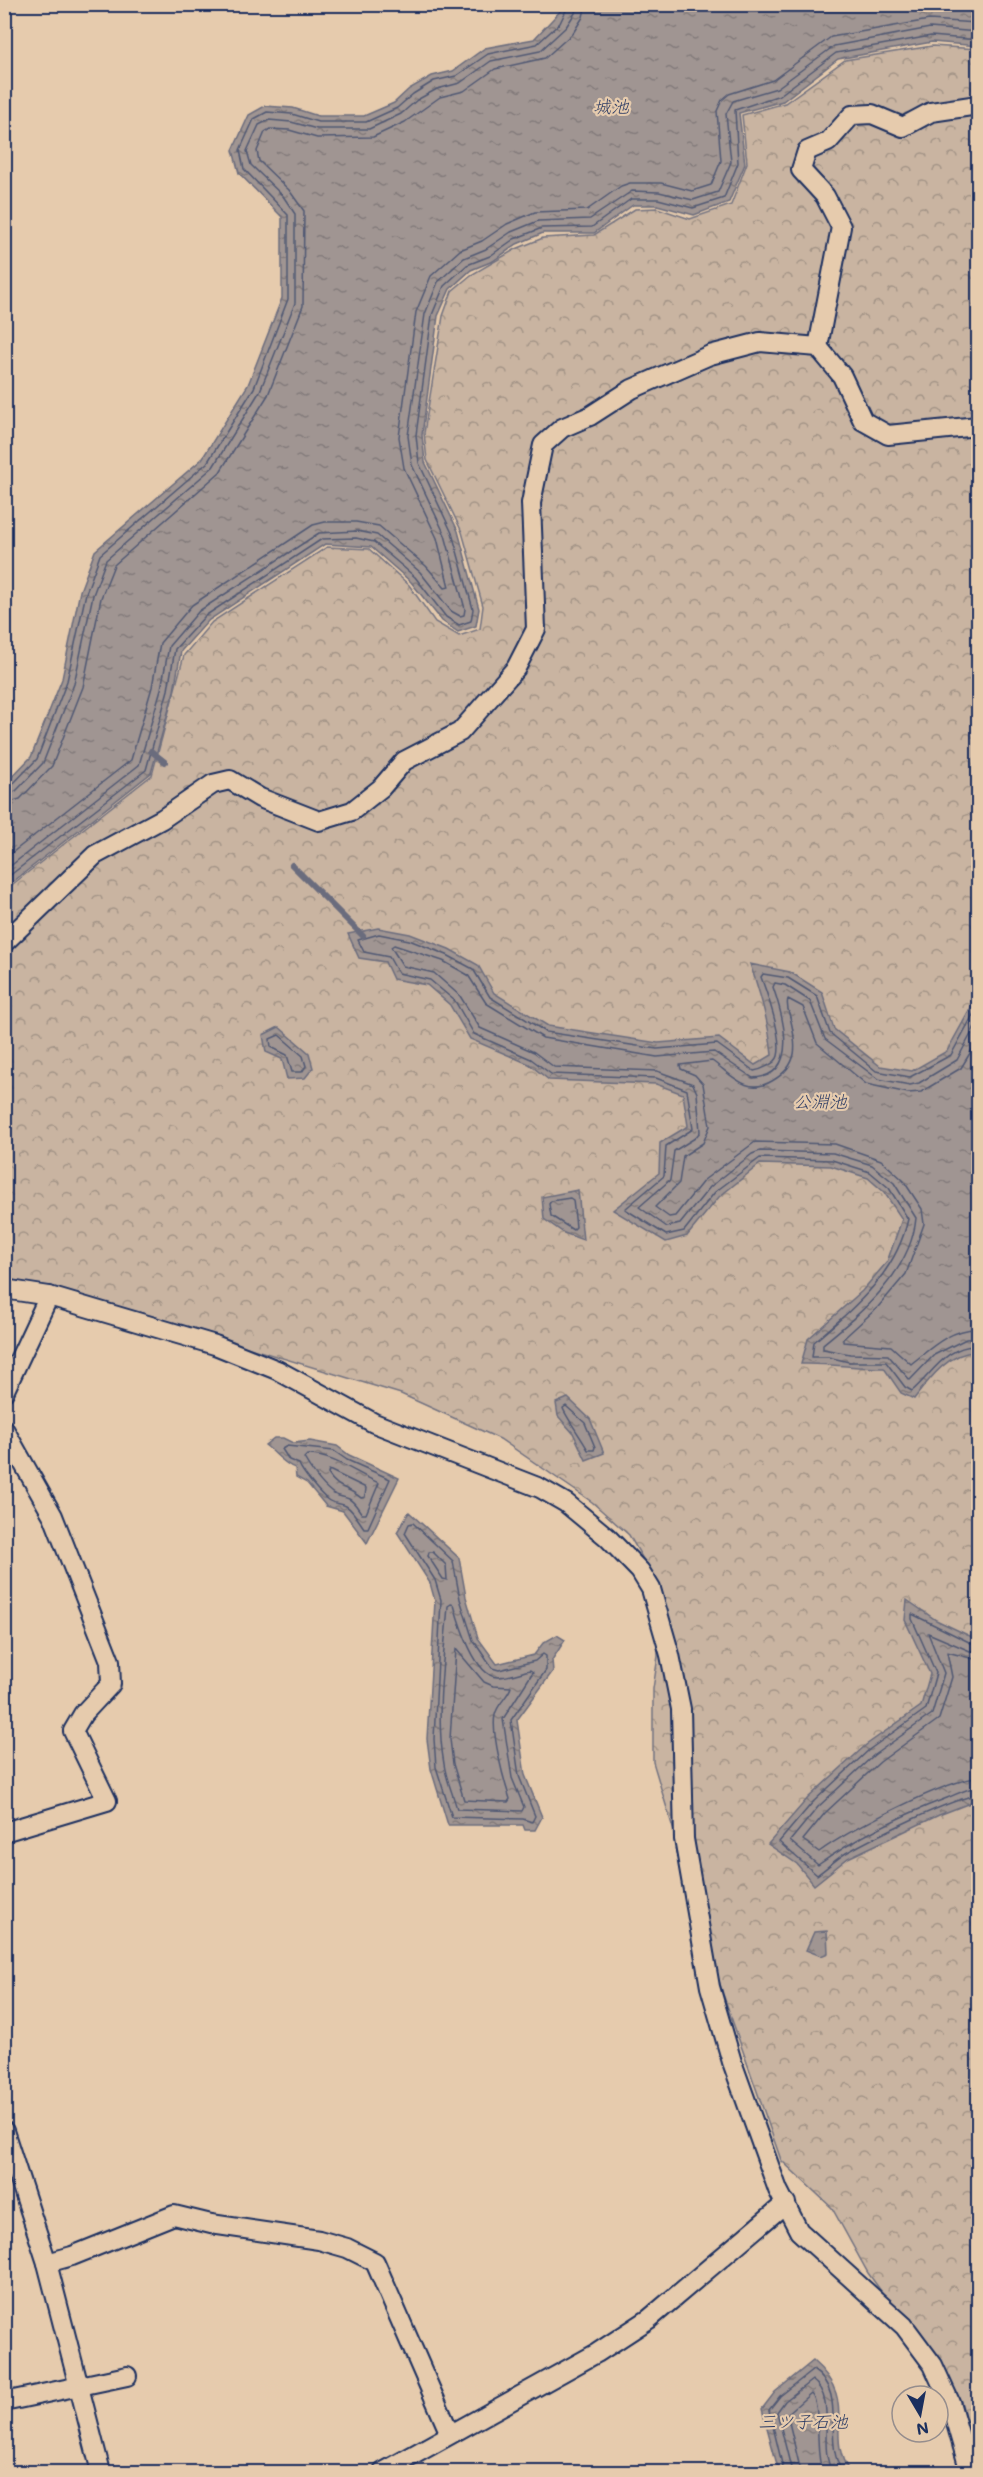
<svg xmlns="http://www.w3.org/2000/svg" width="983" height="2477" font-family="Mali,'Klee One',sans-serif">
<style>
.park{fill:url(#park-crowns);stroke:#727280;stroke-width:1.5}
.water{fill:url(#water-ripples);stroke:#6b6c7d;stroke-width:1.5}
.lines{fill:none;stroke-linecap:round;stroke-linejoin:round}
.shore{stroke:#505873;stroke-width:1.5}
.stream{stroke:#6b6c7d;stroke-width:6}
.minor-casing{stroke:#1b2f5e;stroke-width:22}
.minor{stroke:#e6cbad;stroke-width:18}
.labels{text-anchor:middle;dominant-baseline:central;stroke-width:4.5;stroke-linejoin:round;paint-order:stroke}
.water-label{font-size:18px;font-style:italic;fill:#2f3e66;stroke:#e6cbad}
</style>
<defs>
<pattern id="park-crowns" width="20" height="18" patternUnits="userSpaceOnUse" patternTransform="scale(1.5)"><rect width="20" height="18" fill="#c9b4a1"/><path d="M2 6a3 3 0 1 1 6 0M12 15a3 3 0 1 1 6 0" fill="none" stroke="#a29386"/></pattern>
<pattern id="water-ripples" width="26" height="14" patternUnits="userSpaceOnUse" patternTransform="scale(1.5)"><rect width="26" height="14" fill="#a09592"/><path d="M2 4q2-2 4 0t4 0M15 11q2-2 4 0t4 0" fill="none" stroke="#827a7a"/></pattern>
</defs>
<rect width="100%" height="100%" fill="#e6cbad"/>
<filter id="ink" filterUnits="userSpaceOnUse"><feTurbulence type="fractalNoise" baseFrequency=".0167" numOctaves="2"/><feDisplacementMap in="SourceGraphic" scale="12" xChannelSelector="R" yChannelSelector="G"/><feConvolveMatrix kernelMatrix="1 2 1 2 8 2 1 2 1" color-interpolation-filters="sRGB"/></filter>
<g filter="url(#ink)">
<!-- park -->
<polygon class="park" points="932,46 978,49 978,2466 961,2401 868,2273 832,2208 781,2160 723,1994 653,1762 653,1689 658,1656 654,1578 629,1535 592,1502 500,1439 401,1394 105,1304 5,1279 4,891 152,775 184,655 212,622 327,547 369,549 409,585 435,622 459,636 480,629 483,606 462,532 427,460 424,433 443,316 452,291 471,275 516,249 543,238 594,235 635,209 657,208 690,219 731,205 747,163 742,115 785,103 845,60"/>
<!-- water -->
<g class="water">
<polygon points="566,5 978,5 978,46 932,42 838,59 783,101 739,113 745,164 729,202 694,215 657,205 633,205 594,233 543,233 517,244 493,261 471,270 450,289 438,316 422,435 425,462 458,531 479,609 476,626 458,632 442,621 411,582 371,547 325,544 209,620 181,651 174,691 151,773 5,888 5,784 31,757 62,679 80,591 95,551 202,459 248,385 282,298 282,217 239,173 233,150 249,115 265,106 293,108 318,116 364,116 394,103 409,89 432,76 453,71 485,48 534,39"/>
<path d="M 378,928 L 410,934 L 449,949 L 478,965 L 494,993 L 548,1026 L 658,1043 L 719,1038 L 755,1065 L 772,1055 C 769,1023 761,995 750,964 L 790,972 L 822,992 L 834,1029 L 880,1066 L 912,1071 L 947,1051 L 978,995 L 978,1352 C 950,1350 929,1379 914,1399 L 901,1393 L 884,1368 C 856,1368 829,1363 801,1364 L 808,1339 L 862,1291 L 887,1262 L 902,1219 L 884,1192 L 868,1178 L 831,1166 L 760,1164 L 719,1197 L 687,1236 L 666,1242 L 613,1210 L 659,1173 L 660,1143 L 688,1126 L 683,1094 L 656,1084 L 549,1080 L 529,1064 L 470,1039 L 450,1005 L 427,985 L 393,979 L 385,962 L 359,958 L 348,934 Z"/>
<polygon points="279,1027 309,1053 313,1068 305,1078 287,1079 282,1059 266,1052 263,1035"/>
<polygon points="578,1190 583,1240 564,1233 544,1219 542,1197"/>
<polygon points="568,1398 590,1419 604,1453 586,1460 573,1433 558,1416 556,1403"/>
<path d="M 274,1438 L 283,1438 L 293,1443 L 310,1441 L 337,1446 L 349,1455 L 399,1478 L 367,1543 L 343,1511 L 326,1506 L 307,1483 L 296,1477 L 295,1468 C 283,1464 276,1453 265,1445 Z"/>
<polygon points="409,1512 459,1558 466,1597 478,1638 497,1664 534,1655 543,1643 557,1635 565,1640 552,1660 553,1671 517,1720 525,1775 542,1817 535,1830 525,1830 523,1825 448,1825 431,1769 427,1739 435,1601 430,1583 397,1532"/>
<polygon points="907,1600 936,1620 974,1638 978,1637 978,1800 939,1815 848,1858 814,1885 797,1864 768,1844 808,1798 866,1745 921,1706 930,1674 905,1620"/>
<polygon points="827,1931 828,1953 821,1956 806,1950 814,1932"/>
<path d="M 813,2361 C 860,2401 823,2434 850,2472 L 779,2472 L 762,2409 L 775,2392 Z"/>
</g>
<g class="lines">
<!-- shore -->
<g class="shore">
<polyline points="4,787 11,786 37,759 67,681 86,593 100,555 207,463 254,388 288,299 288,215 244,169 240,150 254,119 267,112 292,114 318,122 366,122 397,108 413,94 434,81 456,76 488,54 537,44 560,23 569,4"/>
<polyline points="4,795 16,791 43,763 74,684 93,595 106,560 213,467 260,391 295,303 295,214 283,196 251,165 247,151 259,125 269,120 291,122 317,129 369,129 401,114 417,100 437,89 460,83 491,61 540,51 566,27 575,13 577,4"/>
<polyline points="4,804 20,799 52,766 83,687 101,598 114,565 220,472 268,395 303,306 304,211 289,190 259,161 257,151 265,132 270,129 289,130 317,138 373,137 405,122 440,97 464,91 495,69 545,58 573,33 583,17 586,4"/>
<polyline points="4,859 131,760 152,687 160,643 192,605 313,525 325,522 356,522 379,526 426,566 445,588 449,587 437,538 404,468 399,437 416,312 431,276 460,250 482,241 507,224 535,212 587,210 621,186 630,183 661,183 692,191 711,185 721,161 717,111 722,100 729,94 773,80 831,37 929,20 978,23"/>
<polyline points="4,871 139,765 161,689 169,646 199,611 319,533 357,531 377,535 420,572 451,611 460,616 464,615 465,609 445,535 412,465 408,436 425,314 438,282 464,258 486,249 511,232 538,221 590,219 632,191 659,192 693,200 718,192 731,162 726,114 733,101 777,88 834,46 930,28 978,32"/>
<polyline points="4,880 146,770 168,690 175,649 205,616 322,539 356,538 374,542 415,577 446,617 459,625 471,621 473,609 452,533 419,463 416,435 432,315 444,286 467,265 490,256 514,239 542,228 592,227 631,199 658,199 693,208 724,198 738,163 735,110 780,95 836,53 931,36 978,40"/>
<path d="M 978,1006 L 951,1055 L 910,1077 L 876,1071 L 830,1033 L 817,996 L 788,978 L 763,974 L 761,977 C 768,996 783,1037 778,1056 C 776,1064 760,1070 754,1071 L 717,1044 L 657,1049 L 546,1032 L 490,997 L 473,969 L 447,955 L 409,940 L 379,934 L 358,940 L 364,952 L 389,957 L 398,973 L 430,980 L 455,1001 L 474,1034 L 531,1059 L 551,1074 L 656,1078 L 687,1090 L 693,1129 L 666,1146 L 664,1176 L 625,1209 L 666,1235 L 684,1231 L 715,1192 L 760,1158 L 832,1160 L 870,1172 L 889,1188 L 908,1219 C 896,1274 855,1307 814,1342 L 812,1357 L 828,1357 L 849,1362 L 886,1362 L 905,1387 L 912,1391 C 932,1374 947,1344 978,1346"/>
<path d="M 978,1021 L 957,1060 L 919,1083 L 910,1085 L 878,1079 L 825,1039 L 810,1001 L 785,985 L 775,983 L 773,987 C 783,1016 801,1076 753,1078 L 714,1052 L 657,1057 L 543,1038 L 486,1003 L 468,975 L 443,961 L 394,945 L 391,947 L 403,966 L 434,973 L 460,996 L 480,1028 L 534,1052 L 554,1067 L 657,1071 L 693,1084 L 697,1093 L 700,1132 L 695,1138 L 674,1151 L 670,1180 L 639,1207 L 667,1227 L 680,1224 L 710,1187 L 752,1154 L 760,1151 L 833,1153 L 872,1165 L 894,1183 L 916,1218 C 911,1272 862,1312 823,1344 L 823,1349 L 850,1354 L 888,1355 L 910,1380 L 934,1355 L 966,1339 L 978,1338"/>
<polygon points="279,1035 303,1056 306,1066 302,1072 292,1072 287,1055 271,1047 270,1039"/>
<path d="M 978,1040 L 961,1068 L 921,1092 L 908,1093 L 866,1084 L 817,1043 L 803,1007 L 788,999 C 786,1005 788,1010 790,1017 C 797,1045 800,1065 772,1081 C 747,1096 732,1075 712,1061 L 680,1065 L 681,1069 L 695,1075 L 703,1084 L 710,1126 L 703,1143 L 683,1156 L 679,1183 L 655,1207 L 669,1217 L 675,1216 L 704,1180 L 755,1142 L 835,1144 L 881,1160 L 903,1180 L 922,1209 L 924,1224 L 906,1274 L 878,1307 L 843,1339 L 843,1342 L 891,1346 L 911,1364 C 930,1349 951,1328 978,1329"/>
<polygon points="570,1198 573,1200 576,1227 573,1230 551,1216 549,1204 551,1201"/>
<path d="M 566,1406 L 585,1423 L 595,1447 L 594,1450 L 588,1450 C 584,1442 563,1412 563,1408 Z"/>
<path d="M 287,1446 L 334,1451 L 347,1460 L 390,1479 L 368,1528 L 364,1528 C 359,1521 353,1510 346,1506 C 340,1503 333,1504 328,1500 C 320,1494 302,1472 299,1464 L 289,1460 L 282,1449 Z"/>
<path d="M 307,1455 C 334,1455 355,1473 379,1483 L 366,1514 L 362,1514 C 358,1509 355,1502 349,1499 C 343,1496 336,1497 331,1492 C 321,1484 310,1469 304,1458 Z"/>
<path d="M 329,1470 L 366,1488 L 365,1497 L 361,1498 C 349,1487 338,1490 328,1474 Z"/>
<polygon points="413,1523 453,1561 460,1599 473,1640 492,1668 499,1670 535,1661 543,1654 546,1656 546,1670 511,1720 519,1776 535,1816 532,1822 523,1819 452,1817 436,1767 434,1739 441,1600 435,1580 405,1533 409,1524"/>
<polygon points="429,1552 433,1552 446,1565 447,1580 443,1579 428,1556"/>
<path d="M 451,1604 L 454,1605 C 459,1623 475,1676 497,1677 C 507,1678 520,1672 530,1670 L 533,1672 L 503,1719 L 512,1778 L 524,1807 L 522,1811 L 457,1809 C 453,1794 446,1779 444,1764 C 435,1714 444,1657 448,1606 Z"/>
<path d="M 978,1643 L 971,1643 L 912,1614 L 912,1619 L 936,1673 L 926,1709 L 870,1749 L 813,1802 L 779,1842 L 817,1875 C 827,1868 836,1859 846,1853 C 872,1838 952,1798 978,1795"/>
<path d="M 456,1649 L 484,1682 L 493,1686 L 511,1687 C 508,1697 497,1704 495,1715 C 491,1733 504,1781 510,1799 L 508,1802 L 464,1800 L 453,1764 L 450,1739 Z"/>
<path d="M 978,1651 L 970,1651 L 928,1633 L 944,1673 L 932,1714 L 874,1755 L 818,1807 L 790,1841 L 818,1865 C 857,1837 902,1815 947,1798 C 957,1794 968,1788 978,1787"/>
<path d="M 978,1660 L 947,1652 L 952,1677 L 939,1719 L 880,1762 L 825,1813 L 803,1840 L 819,1852 C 846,1832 947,1779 978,1778"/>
<path d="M 784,2472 L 769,2410 L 780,2396 L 813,2370 C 849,2393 821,2442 843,2472"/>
<path d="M 792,2472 L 777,2412 L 785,2401 L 812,2380 C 839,2399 816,2447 833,2472"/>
<path d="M 801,2472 L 787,2414 L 811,2393 C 822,2404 814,2453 823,2472"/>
</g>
<!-- stream -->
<g class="stream">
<polyline points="151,751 165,762"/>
<polyline points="292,865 363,936"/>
</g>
<defs>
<g id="minor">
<polyline points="818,347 841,227 825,196 801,170 807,151 828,142 852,115 872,114 903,127 931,112 978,105"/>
<polyline points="4,943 95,855 162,819 213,784 230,780 260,798 319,821 352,811 381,788 404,761 460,732 516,668 536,629 531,503 543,445 562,428 590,416 632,389 710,355 760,342 818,347 842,376 863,421 888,435 978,426"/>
<polyline points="4,1289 49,1296 215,1345 277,1370 374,1423 540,1488 566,1503 607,1537 640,1571 651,1589 670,1655 681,1709 684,1839 710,1987 732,2062 778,2190 799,2231 904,2326 933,2365 950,2402 970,2472"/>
<polyline points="4,1392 49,1296"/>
<polyline points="4,1429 53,1516 110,1661 111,1684 83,1714 73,1731 107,1801 4,1832"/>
<polyline points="4,2131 47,2263 101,2472"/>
<polyline points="47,2263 72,2256 174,2215 211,2224 319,2240 347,2248 375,2262 450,2434"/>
<polyline points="4,2402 127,2376"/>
<polyline points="383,2472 597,2353 649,2319 786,2203"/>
</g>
</defs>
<!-- minor casing -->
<use href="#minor" class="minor-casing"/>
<!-- minor -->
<use href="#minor" class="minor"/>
</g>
</g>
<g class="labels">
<!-- water labels -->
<g class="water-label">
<text x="611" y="106">城池</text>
<text x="820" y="1101">公淵池</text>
<text x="803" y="2421">三ツ子石池</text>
</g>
</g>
<!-- margin -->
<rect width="983" height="2477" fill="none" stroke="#e6cbad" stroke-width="24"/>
<rect x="12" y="12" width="959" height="2453" fill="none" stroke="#1b2f5e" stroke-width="2" filter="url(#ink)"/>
<!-- north arrow -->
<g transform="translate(920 2414) rotate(170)"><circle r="28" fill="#e6cbad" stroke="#958d8d" stroke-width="1.5"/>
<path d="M0-4.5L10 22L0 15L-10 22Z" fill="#1b2f5e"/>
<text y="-9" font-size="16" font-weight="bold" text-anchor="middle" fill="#1b2f5e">N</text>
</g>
</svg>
